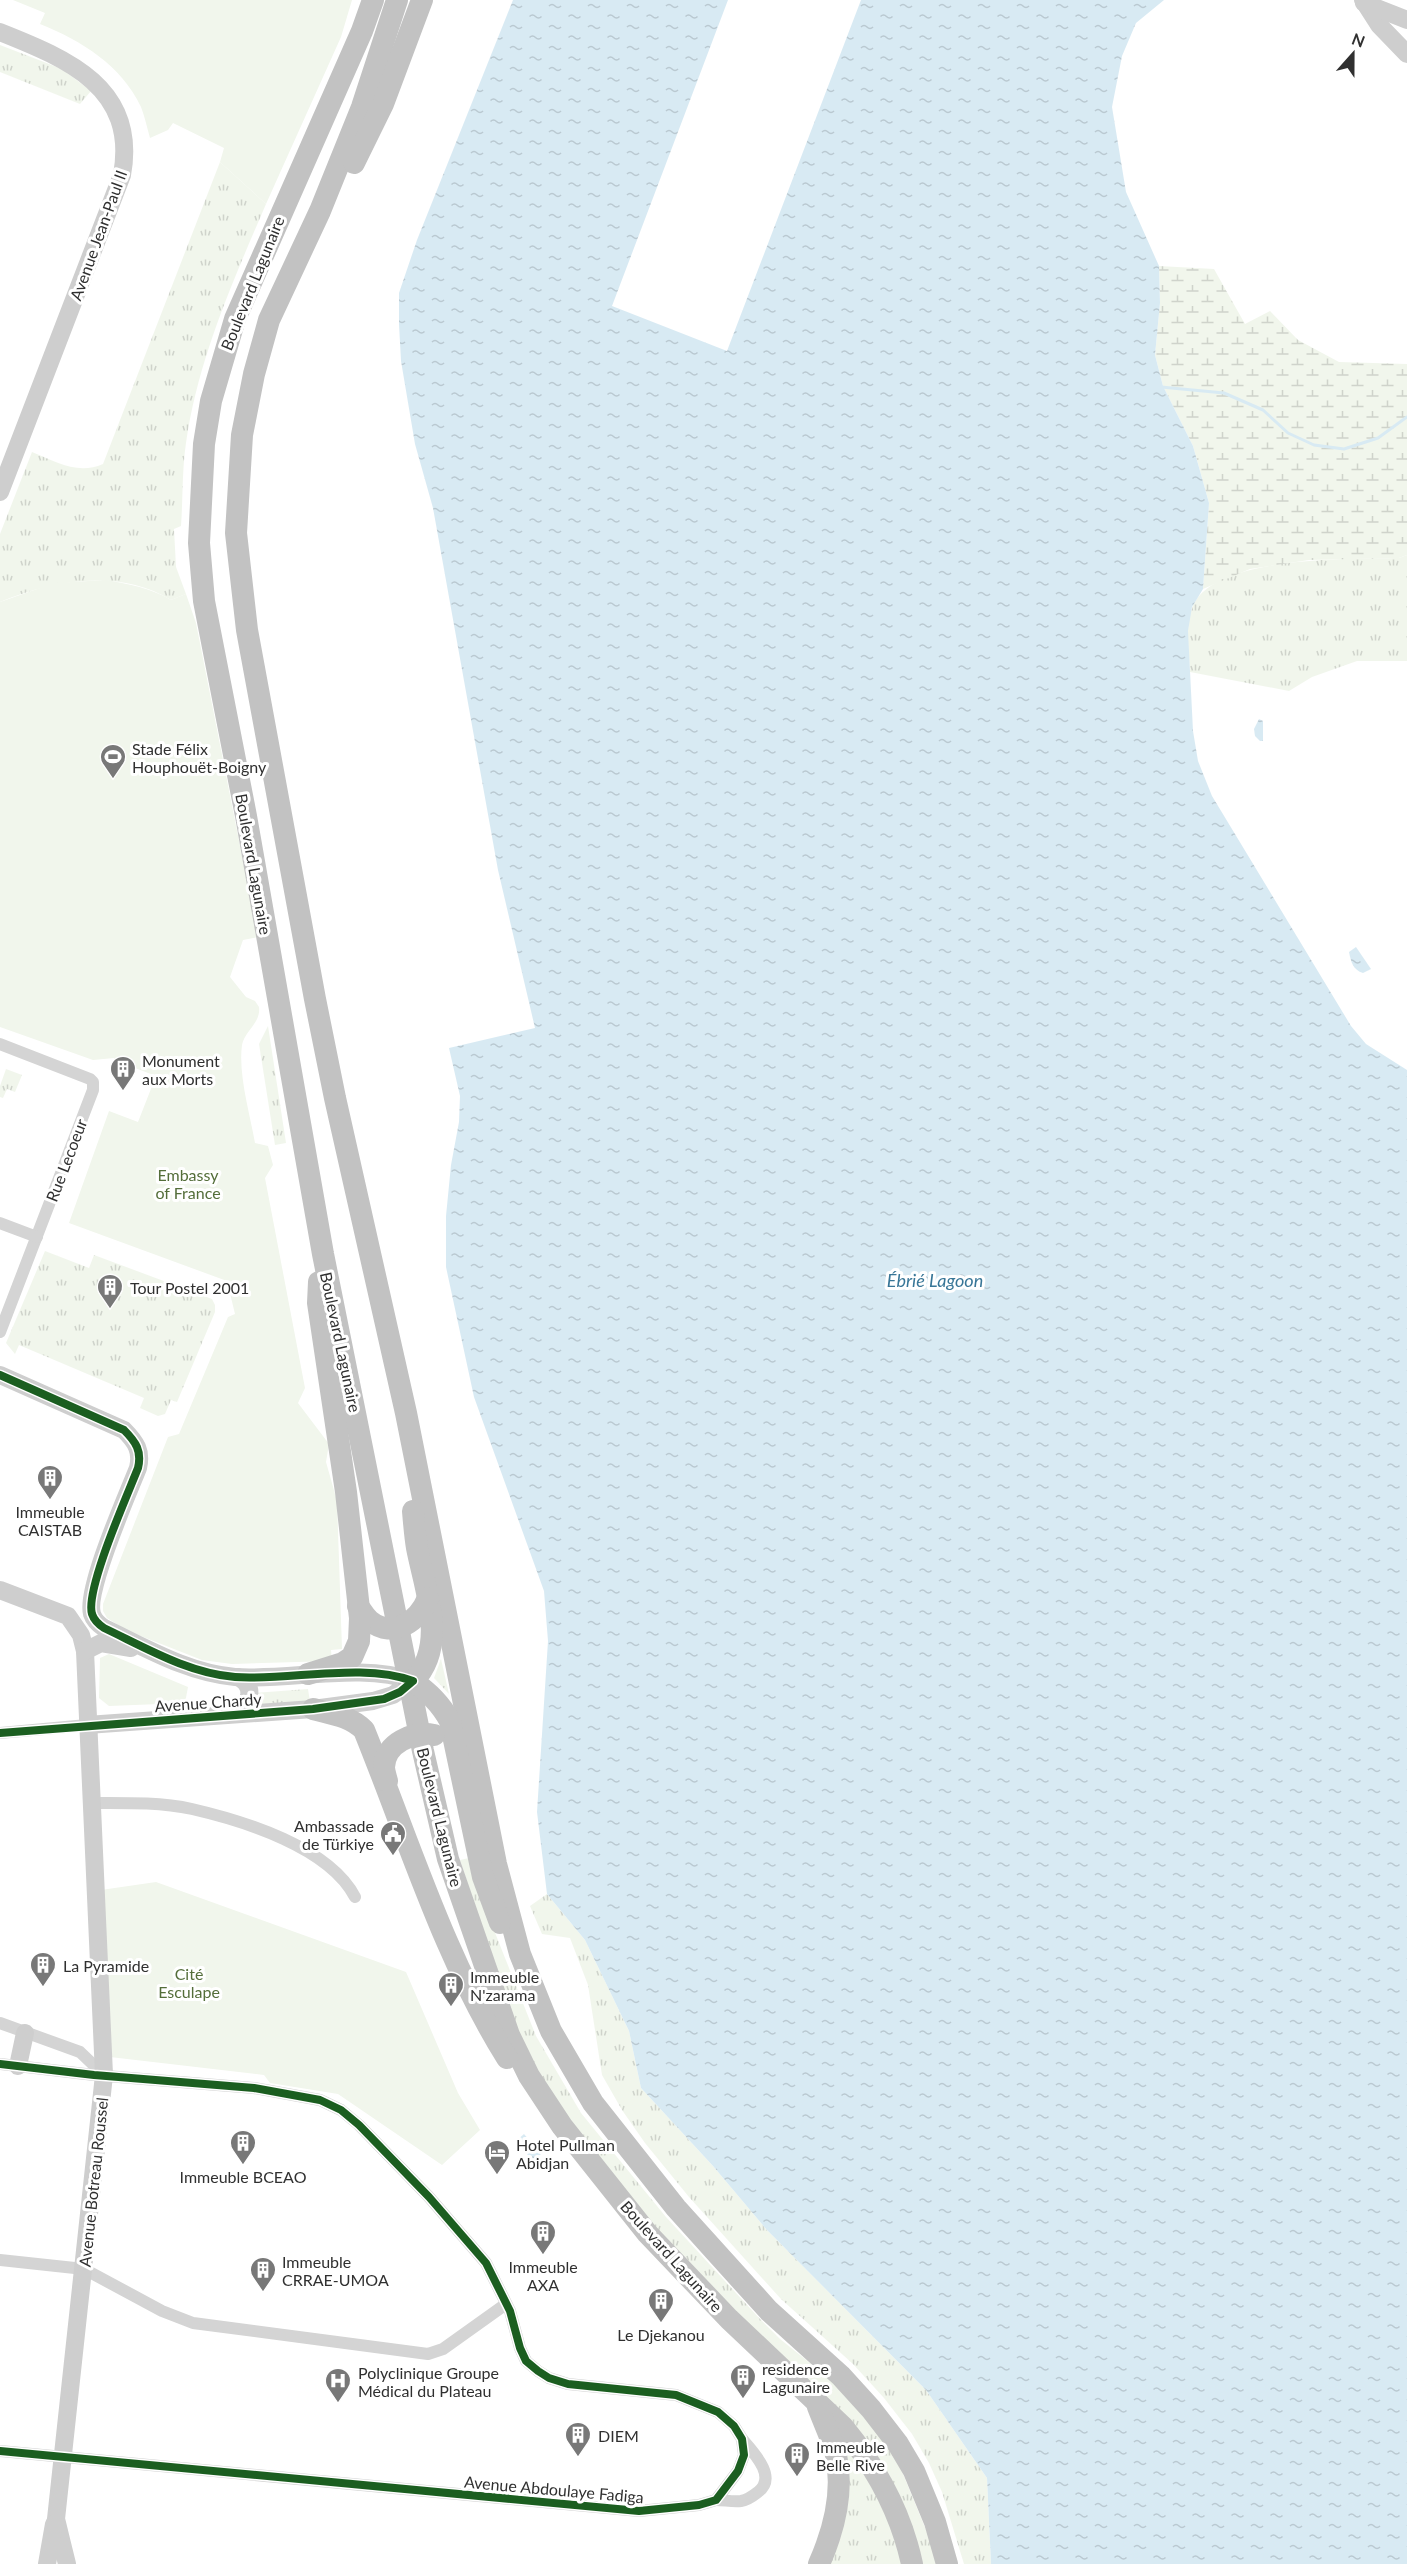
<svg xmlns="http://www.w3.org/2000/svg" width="1407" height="2564" font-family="Lato,sans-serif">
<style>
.grass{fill:url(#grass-tufts)}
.wetland{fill:url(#wetland-marsh)}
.green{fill:#f1f6ec}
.water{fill:url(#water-ripples)}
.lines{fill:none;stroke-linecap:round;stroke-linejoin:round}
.stream{stroke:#d8eaf3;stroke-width:3}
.street{stroke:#d4d4d4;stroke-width:12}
.secondary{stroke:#cecece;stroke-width:18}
.highway{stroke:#c2c2c2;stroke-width:22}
.cycleway-casing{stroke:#fff;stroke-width:11}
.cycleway{stroke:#1b5e20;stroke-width:8}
.labels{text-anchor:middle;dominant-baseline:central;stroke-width:6;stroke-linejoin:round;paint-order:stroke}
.street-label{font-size:16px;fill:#303030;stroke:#fff}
.poi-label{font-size:16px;fill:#303030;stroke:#fff;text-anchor:start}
.park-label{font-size:16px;fill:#546e3a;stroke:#fff}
.water-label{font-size:18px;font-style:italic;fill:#387697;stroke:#fff}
</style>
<defs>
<pattern id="grass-tufts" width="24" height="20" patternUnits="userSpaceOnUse" patternTransform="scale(1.5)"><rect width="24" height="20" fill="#f1f6ec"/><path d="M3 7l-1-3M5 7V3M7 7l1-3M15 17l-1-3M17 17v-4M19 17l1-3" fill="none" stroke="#cfd3cb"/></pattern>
<pattern id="wetland-marsh" width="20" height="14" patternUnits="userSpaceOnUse" patternTransform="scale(1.5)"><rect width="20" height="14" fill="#f1f6ec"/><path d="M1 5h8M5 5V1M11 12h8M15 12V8" fill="none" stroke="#cfd3cb"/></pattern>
<pattern id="water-ripples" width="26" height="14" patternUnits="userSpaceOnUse" patternTransform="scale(1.5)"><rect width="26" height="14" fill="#d8eaf3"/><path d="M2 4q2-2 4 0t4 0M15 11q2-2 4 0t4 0" fill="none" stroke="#bac9d1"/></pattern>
</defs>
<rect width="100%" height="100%" fill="#fff"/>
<!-- grass -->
<g class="grass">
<polygon points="0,45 62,69 91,91 80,104 0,72"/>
<path d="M 220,162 L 266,204 C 233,281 198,359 186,443 C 182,470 183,498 181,526 L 174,529 L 176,567 L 186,594 L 171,600 C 119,568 53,580 0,602 L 0,534 L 32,452 C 56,462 78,475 103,464 Z"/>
<path d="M 1407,555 L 1407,661 L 1357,661 L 1312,677 L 1289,691 L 1190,672 C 1189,651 1185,627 1192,608 C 1211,555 1352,559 1399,558 Z"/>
<polygon points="268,1026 286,1143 275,1145 259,1044"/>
<polygon points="6,1069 22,1075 15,1092 7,1089 3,1098 0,1097 0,1086"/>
<polygon points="45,1251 89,1268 94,1255 212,1299 215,1305 215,1312 177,1402 171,1400 165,1414 158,1416 140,1408 144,1398 19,1345 15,1354 6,1343"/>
<polygon points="441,1659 449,1694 434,1678"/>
<polygon points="308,1689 310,1702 254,1706 253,1693"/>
<polygon points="469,1858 484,1905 536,2036 581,2113 666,2217 760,2319 780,2339 835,2383 892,2447 940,2564 827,2564 842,2453 737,2312 655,2227 570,2120 538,2071 516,2030 460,1860"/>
<polygon points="547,1894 585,1940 629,2031 641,2088 713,2166 766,2229 926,2390 987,2478 991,2564 964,2564 942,2492 929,2463 912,2434 884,2398 853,2364 781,2299 689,2197 645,2143 622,2110 602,2075 588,1985 570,1938 542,1934 530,1906"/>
</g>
<!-- wetland -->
<polygon class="wetland" points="1159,266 1214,269 1245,324 1270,311 1298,340 1339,362 1407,364 1407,555 1399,558 1309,560 1250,569 1203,589 1209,503 1193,446 1163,386 1155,355 1160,303"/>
<!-- green -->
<g class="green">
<path d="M 13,0 L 352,0 L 341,37 L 266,204 L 220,162 L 224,148 L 173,123 L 168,130 L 150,138 C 147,128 145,117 141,107 C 121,65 82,41 40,24 L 45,13 Z"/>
<path d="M 106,580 C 129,584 151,588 171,600 L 186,594 L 196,623 L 258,937 L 243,940 L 230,977 L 246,997 L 255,1001 L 259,1007 C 261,1023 245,1030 242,1045 C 238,1074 250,1114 255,1143 L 268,1146 L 273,1165 L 265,1178 L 305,1388 L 298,1403 L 329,1444 L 326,1462 L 337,1501 L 342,1649 L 331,1650 L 332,1661 L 232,1664 L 202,1660 L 128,1631 L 107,1618 L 103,1611 L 103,1604 L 168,1437 L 179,1434 L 228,1317 L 235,1314 L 227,1281 L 69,1223 L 109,1111 L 138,1122 L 156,1076 L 114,1060 L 114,1058 L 93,1060 L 0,1027 L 0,602 L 54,583 Z"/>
<polygon points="109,1654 188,1687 185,1703 109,1706 99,1698 100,1658"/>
<polygon points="156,1882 406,1972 458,2093 480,2130 442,2165 338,2094 270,2083 264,2075 110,2057 101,1890"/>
</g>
<!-- water -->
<g class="water">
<polygon points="513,0 728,0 612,306 727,351 861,0 1164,0 1136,23 1122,56 1112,107 1126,192 1159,266 1160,303 1155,355 1163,386 1193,446 1209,503 1203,589 1192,607 1188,631 1193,731 1198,761 1212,796 1351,1026 1366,1044 1407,1070 1407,2564 991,2564 987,2478 926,2390 766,2229 713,2166 641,2088 629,2031 585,1940 547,1894 537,1812 548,1641 544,1591 474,1397 446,1267 446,1216 451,1165 459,1122 460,1096 449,1048 535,1028 498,870 433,508 415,444 401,361 399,324 399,293 417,240"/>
<polygon points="1259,719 1263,721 1263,741 1260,741 1255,736 1254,729"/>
<path d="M 1356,947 L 1371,969 L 1363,973 C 1353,970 1351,962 1349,952 Z"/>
<polygon points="524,2134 541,2154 533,2161 516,2141"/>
</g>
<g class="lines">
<!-- stream -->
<polyline class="stream" points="1161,387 1224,393 1263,410 1288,433 1314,445 1344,449 1378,438 1407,417"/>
<!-- street -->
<g class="street">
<polyline points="0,1044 90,1079 93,1082 93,1090 0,1332"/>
<polyline points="0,1223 37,1237"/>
<polyline points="0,1733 87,1725"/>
<path d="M 90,1803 C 124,1803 159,1802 192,1809 C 244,1821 329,1847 355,1897"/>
<polyline points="0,2023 80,2052 104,2075"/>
<polyline points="0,2064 94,2075 254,2088 320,2100 341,2110 359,2125 429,2197 486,2263 510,2311 520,2348 526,2361 538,2371 549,2378 568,2384 676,2395 718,2412 734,2426 742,2439 744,2455 738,2471 716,2500 699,2505 639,2511 0,2451"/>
<polyline points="0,2260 84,2269 162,2311 193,2323 428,2354 443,2349 506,2304"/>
<path d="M 716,2500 C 724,2500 733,2502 741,2501 C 747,2500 753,2496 758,2492 C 778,2477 753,2452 742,2439"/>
</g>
<!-- secondary -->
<g class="secondary">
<polyline points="1363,0 1379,25 1407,54"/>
<polyline points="1364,3 1407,20"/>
<path d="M 0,32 C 68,59 138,88 122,175 L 0,492"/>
<path d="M 0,1375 L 124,1430 C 136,1442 142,1451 138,1468 C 127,1496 85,1590 92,1614 C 94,1620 98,1624 104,1628 C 146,1648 188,1673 235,1677 C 289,1681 362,1662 413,1681 L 393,1695 L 373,1701 L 313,1709 L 87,1725"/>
<polyline points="0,1590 68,1616 81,1635 85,1651 104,2075 56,2519 67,2564"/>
<polyline points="85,1651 101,1643 131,1648"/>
<path d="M 238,1714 C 250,1703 256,1686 238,1677"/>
<polyline points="18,2066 25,2033"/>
<polyline points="47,2564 54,2524"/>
</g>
<!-- highway -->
<g class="highway">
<path d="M 373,0 L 362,31 L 235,319 L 211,401 L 204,444 L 199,543 L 204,601 L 246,816 L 323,1254 L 423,1751 L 448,1859 L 509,2035 L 529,2076 L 562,2126 L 647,2233 L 729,2319 L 843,2427 C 876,2467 901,2513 912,2564"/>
<polyline points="397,0 362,107 320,211 269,320 254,374 242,435 236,533 247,630 315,999 335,1098 406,1413 496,1864 520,1954 551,2031 593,2103 676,2208 769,2311 841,2376 871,2409 898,2444 914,2471 935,2522 947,2564"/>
<polyline points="354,163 383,104 422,0"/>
<path d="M 413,1511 C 414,1523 415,1536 417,1548 C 425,1590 448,1646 413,1681 C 429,1693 440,1703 450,1721 L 483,1877 L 500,1923"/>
<path d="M 358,1606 C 362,1611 365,1617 370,1621 C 394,1640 419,1620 428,1598"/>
<polyline points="308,1674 343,1663 352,1657 359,1641 360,1618 346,1492 318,1303 319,1282"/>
<path d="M 313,1709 C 332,1714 350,1716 364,1730 C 409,1841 444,1957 507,2058"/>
<path d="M 387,1781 C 386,1777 384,1771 384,1767 C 385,1743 413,1731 434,1735"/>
<path d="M 818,2407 C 824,2423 832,2439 836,2455 C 844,2492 834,2530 819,2564"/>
</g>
<defs>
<g id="cycleway">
<path d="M 0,1375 L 124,1430 C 136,1442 142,1451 138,1468 C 127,1496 85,1590 92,1614 C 94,1620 98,1624 104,1628 C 146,1648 188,1673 235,1677 C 289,1681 362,1662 413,1681 L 400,1692 L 384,1699 L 313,1709 L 0,1733"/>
<polyline points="0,2064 94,2075 254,2088 320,2100 341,2110 359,2125 429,2197 486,2263 510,2311 520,2348 526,2361 538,2371 549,2378 568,2384 676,2395 718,2412 734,2426 742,2439 744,2455 738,2471 716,2500 699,2505 639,2511 0,2451"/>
</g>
</defs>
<!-- cycleway casing -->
<use href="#cycleway" class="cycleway-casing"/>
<!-- cycleway -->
<use href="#cycleway" class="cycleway"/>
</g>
<!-- icons -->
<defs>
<symbol id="stadium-pin" viewBox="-11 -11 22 30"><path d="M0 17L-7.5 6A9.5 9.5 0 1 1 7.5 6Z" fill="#787878" stroke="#fff"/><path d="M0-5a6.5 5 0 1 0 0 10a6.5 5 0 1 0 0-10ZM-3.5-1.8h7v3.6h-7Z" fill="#fff"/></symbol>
<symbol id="building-pin" viewBox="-11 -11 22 30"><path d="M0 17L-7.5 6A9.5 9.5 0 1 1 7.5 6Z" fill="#787878" stroke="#fff"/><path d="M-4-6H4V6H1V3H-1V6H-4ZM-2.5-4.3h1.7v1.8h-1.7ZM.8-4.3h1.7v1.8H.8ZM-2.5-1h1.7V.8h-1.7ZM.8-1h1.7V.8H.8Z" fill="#fff"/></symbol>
<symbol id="civic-pin" viewBox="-11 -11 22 30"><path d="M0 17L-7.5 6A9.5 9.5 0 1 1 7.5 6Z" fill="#787878" stroke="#fff"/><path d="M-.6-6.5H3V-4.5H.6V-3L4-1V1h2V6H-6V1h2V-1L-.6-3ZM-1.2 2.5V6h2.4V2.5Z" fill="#fff"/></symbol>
<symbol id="hotel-pin" viewBox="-11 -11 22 30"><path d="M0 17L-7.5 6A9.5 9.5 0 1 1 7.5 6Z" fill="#787878" stroke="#fff"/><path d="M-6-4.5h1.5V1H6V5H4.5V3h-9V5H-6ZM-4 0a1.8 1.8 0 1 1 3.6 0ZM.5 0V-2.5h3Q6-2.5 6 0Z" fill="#fff"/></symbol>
<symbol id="hospital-pin" viewBox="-11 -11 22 30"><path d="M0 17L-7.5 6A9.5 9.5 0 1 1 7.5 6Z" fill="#787878" stroke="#fff"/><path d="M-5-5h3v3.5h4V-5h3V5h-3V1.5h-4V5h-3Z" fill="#fff"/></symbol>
</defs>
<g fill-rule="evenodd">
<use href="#stadium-pin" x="98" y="742" width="30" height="40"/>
<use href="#building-pin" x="108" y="1054" width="30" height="40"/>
<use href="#building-pin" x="95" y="1272" width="30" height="40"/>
<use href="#building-pin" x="35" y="1463" width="30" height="40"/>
<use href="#civic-pin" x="378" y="1819" width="30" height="40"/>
<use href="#building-pin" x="28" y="1950" width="30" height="40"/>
<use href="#building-pin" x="436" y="1970" width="30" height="40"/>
<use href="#building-pin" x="228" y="2128" width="30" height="40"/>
<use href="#hotel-pin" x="482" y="2138" width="30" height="40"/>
<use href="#building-pin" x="528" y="2218" width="30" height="40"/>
<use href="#building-pin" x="248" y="2255" width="30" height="40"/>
<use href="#building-pin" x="646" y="2286" width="30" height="40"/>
<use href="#building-pin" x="728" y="2362" width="30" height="40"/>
<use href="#hospital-pin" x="323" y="2366" width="30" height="40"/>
<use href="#building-pin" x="563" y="2420" width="30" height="40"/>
<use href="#building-pin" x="782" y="2440" width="30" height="40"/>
</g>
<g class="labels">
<!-- street labels -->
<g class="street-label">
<text transform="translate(98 235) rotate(-70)">Avenue Jean-Paul II</text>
<text transform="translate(252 283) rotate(-68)">Boulevard Lagunaire</text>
<text transform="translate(254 864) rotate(80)">Boulevard Lagunaire</text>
<text transform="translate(66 1160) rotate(-69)">Rue Lecoeur</text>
<text transform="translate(341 1342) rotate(78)">Boulevard Lagunaire</text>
<text transform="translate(208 1702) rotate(-4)">Avenue Chardy</text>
<text transform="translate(440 1817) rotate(76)">Boulevard Lagunaire</text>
<text transform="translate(93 2182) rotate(-84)">Avenue Botreau Roussel</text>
<text transform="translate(672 2256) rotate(48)">Boulevard Lagunaire</text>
<text transform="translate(554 2489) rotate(5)">Avenue Abdoulaye Fadiga</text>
</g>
<!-- poi labels -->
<g class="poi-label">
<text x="132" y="748">Stade Félix<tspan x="132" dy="18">Houphouët-Boigny</tspan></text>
<text x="142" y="1060">Monument<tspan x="142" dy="18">aux Morts</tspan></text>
<text x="130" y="1287">Tour Postel 2001</text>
<text x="50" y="1511" text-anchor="middle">Immeuble<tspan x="50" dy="18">CAISTAB</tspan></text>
<text x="374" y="1825" text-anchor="end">Ambassade<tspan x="374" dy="18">de Türkiye</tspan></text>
<text x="63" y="1965">La Pyramide</text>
<text x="470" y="1976">Immeuble<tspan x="470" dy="18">N'zarama</tspan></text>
<text x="516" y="2144">Hotel Pullman<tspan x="516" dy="18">Abidjan</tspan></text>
<text x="243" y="2176" text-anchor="middle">Immeuble BCEAO</text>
<text x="282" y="2261">Immeuble<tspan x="282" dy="18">CRRAE-UMOA</tspan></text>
<text x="543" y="2266" text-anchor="middle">Immeuble<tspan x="543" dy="18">AXA</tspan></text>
<text x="661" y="2334" text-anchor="middle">Le Djekanou</text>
<text x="762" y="2368">residence<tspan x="762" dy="18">Lagunaire</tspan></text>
<text x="358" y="2372">Polyclinique Groupe<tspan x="358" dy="18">Médical du Plateau</tspan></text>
<text x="598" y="2435">DIEM</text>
<text x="816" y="2446">Immeuble<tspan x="816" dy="18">Belle Rive</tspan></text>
</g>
<!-- park labels -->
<g class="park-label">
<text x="188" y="1174">Embassy<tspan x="188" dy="18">of France</tspan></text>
<text x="189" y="1973">Cité<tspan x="189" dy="18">Esculape</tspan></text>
</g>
<!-- water labels -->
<g class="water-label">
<text x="935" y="1280">Ébrié Lagoon</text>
</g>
</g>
<!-- north arrow -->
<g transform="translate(1353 54) rotate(21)" stroke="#ffffff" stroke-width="4.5" paint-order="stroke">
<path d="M0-4.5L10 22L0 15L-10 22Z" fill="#303030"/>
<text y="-9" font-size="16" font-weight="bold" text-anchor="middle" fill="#303030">N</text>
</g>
</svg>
